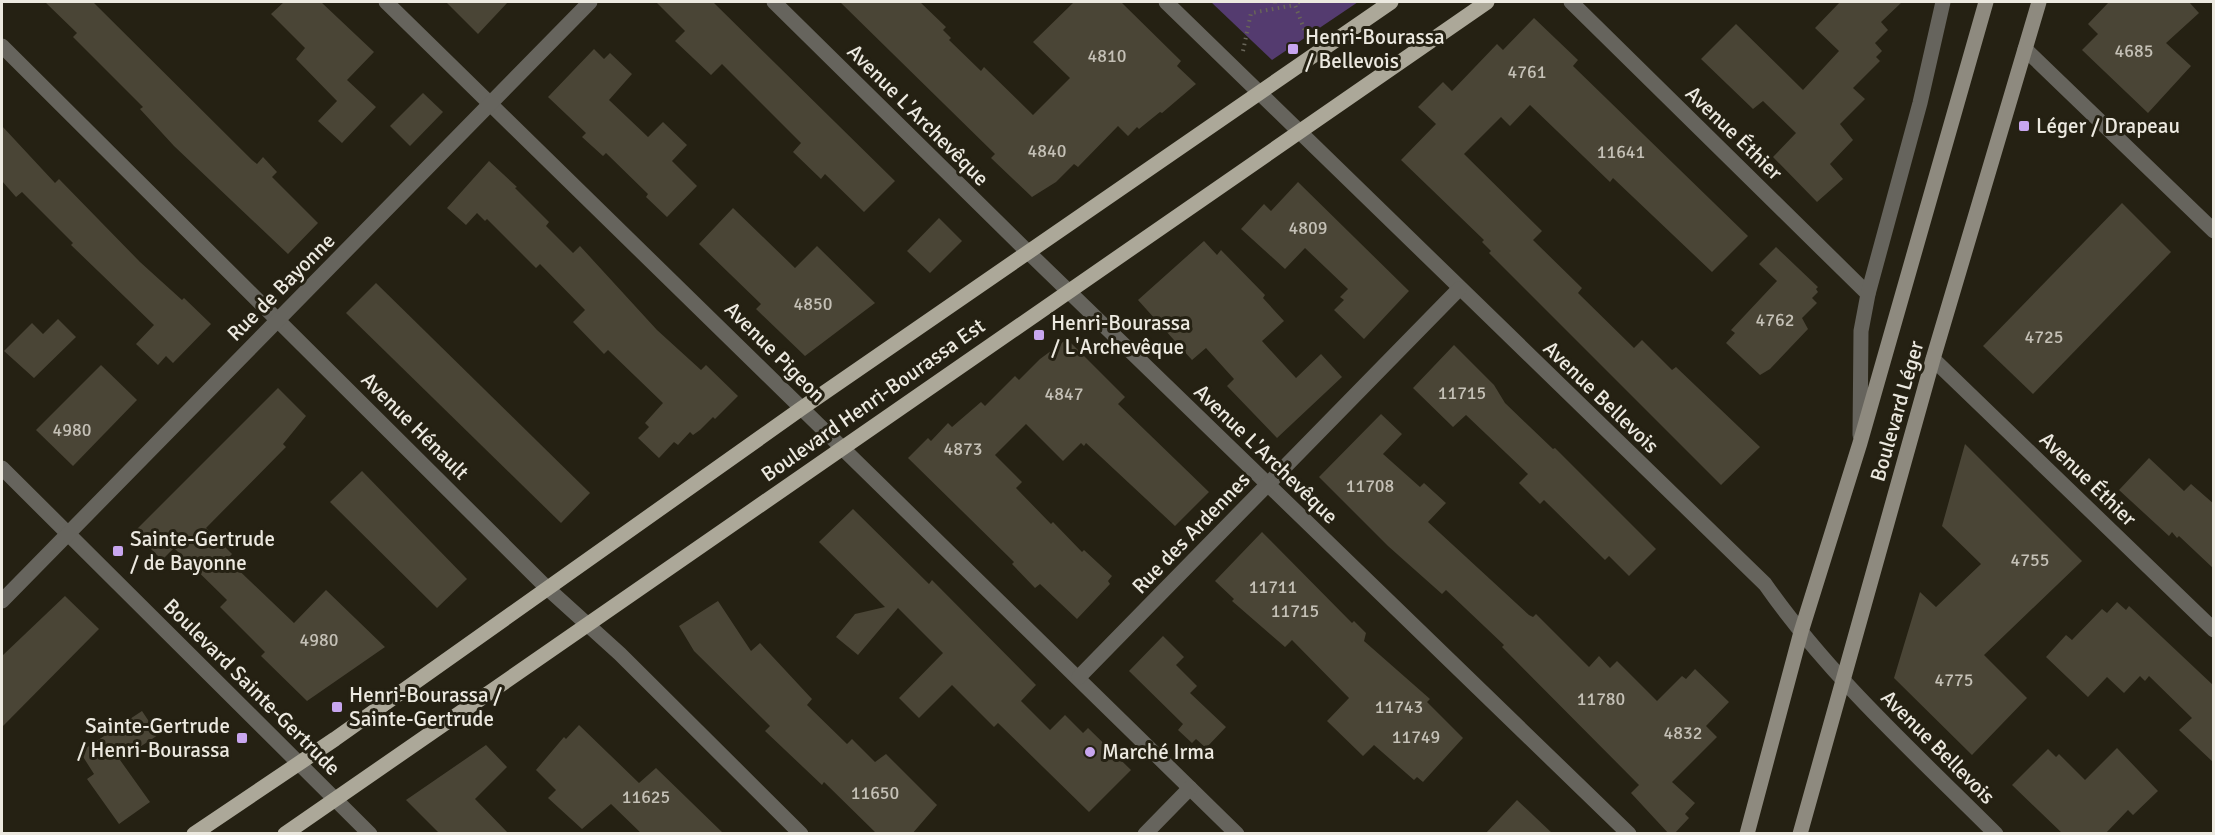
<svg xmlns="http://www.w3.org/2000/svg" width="2215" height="835" font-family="Signika,sans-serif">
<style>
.green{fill:#543b6f}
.building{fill:#4a4536}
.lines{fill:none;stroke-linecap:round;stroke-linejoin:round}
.path{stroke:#686558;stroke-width:4;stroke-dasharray:1.5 4.5;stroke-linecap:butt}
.minor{stroke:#66645d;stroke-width:15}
.secondary{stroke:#8e8a7f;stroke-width:15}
.primary{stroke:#aca899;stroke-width:15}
.poi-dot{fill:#c8a6ef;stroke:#252113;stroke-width:2}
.labels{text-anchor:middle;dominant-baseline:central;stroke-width:6;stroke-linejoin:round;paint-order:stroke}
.number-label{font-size:18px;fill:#c4c0b6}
.poi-label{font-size:21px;fill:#ece9e0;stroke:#252113;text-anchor:start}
.street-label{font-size:21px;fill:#ece9e0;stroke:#252113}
</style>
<rect width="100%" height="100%" fill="#252113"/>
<!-- green -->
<polygon class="green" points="1211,2 1358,2 1272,60"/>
<!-- building -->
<g class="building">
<polygon points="45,2 93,2 252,160 257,164 263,157 277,172 272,177 318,223 288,254 174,146 140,109 143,107 73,37 77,33"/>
<polygon points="284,2 321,2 374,52 347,80 376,107 342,143 318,121 337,101 296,59 305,48 271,14"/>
<polygon points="446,2 508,2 478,34"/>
<polygon points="656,2 713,2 895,181 864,212 825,174 821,179 793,152 801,143 722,64 711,75 675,41 685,31"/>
<polygon points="840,2 920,2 946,27 943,30 951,38 949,40 981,71 984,67 1033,115 1070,78 1033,42 1074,2 1121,2 1181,61 1177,66 1196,84 1162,113 1160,112 1139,129 1137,127 1128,136 1118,126 1078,167 1074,164 1056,182 1032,197 991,158 995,154"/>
<polygon points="1840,2 1902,2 1881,22 1888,30 1875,43 1882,51 1876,57 1880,61 1853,88 1865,99 1840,124 1853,140 1830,164 1843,179 1817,202 1773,157 1796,133 1763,101 1753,109 1701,59 1736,24 1803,90 1839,51 1815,28"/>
<polygon points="2109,2 2189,2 2199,13 2166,43 2191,66 2148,113 2082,50 2098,34 2088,24"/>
<polygon points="1534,18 1578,60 1573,66 1748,236 1712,272 1613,178 1610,182 1530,105 1510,126 1501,117 1464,154 1542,231 1533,240 1582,288 1578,293 1634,348 1642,340 1672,370 1676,367 1760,447 1721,485 1489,253 1491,251 1482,242 1484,240 1401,160 1436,124 1418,107 1443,82 1452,91 1497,44 1503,50"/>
<polygon points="594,49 604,59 610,53 632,74 609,100 648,137 663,122 687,145 672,161 697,186 667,217 646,197 648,194 606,153 603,156 582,137 586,133 548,97"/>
<polygon points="423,93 443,112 410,146 390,126"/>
<polygon points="2,126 55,183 59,179 140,262 182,300 184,298 211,324 173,363 166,356 158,365 136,344 154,325 71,245 73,243 22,192 16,197 2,181"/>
<polygon points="489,161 517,187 515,188 549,222 546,226 573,253 580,246 657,330 701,370 706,365 738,396 715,419 713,417 700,430 693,435 690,432 678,445 674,442 659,458 638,438 649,427 645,423 663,403 608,350 604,354 573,322 585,310 540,264 536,268 487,219 485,221 477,213 466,225 447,208"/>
<polygon points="1298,182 1409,291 1364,339 1334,310 1344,300 1340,297 1348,289 1305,248 1285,269 1241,229 1264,204 1271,211"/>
<polygon points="2122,203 2171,252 2033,394 1983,346"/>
<polygon points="733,208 795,268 817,246 875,303 805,356 756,309 761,304 699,244"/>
<polygon points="939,218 962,241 930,273 907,251"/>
<polygon points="1204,241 1217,255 1221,250 1265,295 1263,298 1284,321 1262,341 1296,378 1321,354 1342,377 1277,438 1227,386 1234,379 1206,348 1192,360 1138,300"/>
<polygon points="1776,247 1818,287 1816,289 1818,292 1812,298 1817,303 1802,318 1808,329 1770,369 1760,375 1726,343 1735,333 1731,330 1777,281 1759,264"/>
<polygon points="376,283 590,493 561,523 346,313"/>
<polygon points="58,319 76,337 34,378 4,351 32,323 43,334"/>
<polygon points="1067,339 1125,397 1118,404 1209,492 1175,526 1086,443 1084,446 1081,443 1063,461 1026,424 995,455 1022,482 1016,488 1051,524 1053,522 1082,552 1084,550 1112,576 1108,581 1110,584 1077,619 1040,584 1035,588 1012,564 1014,562 908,458 928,438 931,441 948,423 952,427 981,402 985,406 1015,376 1019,380 1040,359"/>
<polygon points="1454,345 1494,385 1505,403 1553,449 1555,448 1656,549 1629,576 1609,556 1605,560 1544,500 1540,504 1519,483 1528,474 1466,415 1453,427 1413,388"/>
<polygon points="101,365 137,400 73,466 36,430"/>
<polygon points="278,388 306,416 283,444 286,447 206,528 232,554 227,559 294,623 326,590 385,647 307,701 261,656 265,652 220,607 227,600 174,548 162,560 134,532"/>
<polygon points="1381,414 1402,434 1383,454 1420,487 1424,483 1446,503 1428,522 1529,615 1533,617 1536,614 1589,667 1599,656 1610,668 1617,661 1657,701 1682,676 1686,679 1695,669 1729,702 1706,726 1717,737 1672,782 1695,803 1685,814 1689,818 1674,834 1669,834 1631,793 1639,785 1502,647 1504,645 1446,590 1442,594 1388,546 1319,477"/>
<polygon points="1965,444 2082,561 1984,655 2027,698 1972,755 1894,678 1920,592 1936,607 1981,564 1942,526"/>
<polygon points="2149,458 2184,491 2191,484 2214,504 2214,569 2179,536 2177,538 2172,532 2169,536 2119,490"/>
<polygon points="362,471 467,579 437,608 330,502"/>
<polygon points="853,509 929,584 932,580 1036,685 1021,701 1050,730 1065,715 1083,733 1088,728 1131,770 1089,812 998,723 994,727 952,685 919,718 899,698 943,653 898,608 858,655 836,637 855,614 885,607 819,542"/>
<polygon points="1262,532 1352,623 1354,621 1366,633 1364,641 1430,699 1427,702 1463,738 1423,782 1417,777 1414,780 1374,745 1363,756 1327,721 1349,698 1292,640 1285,647 1232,601 1234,599 1215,581"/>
<polygon points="65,596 99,629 2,727 2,656"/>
<polygon points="718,601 751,651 760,643 812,699 807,705 847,744 852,739 875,762 886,754 937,805 912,834 877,834 824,782 822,785 765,731 770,726 694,651 679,626"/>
<polygon points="2117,602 2126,610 2129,606 2214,686 2214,763 2179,730 2192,718 2149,676 2145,681 2140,676 2124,693 2107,677 2088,697 2046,657 2066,635 2072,640 2102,609 2107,613"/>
<polygon points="1163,636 1184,657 1176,665 1197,686 1190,693 1226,727 1206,748 1196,739 1192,743 1178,730 1183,724 1129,671"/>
<polygon points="142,711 158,735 120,760 150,802 119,824 87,779 94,774 80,752"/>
<polygon points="579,725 639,783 656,768 724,834 642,834 611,804 582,829 548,798 556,790 536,770 564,737 566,739"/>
<polygon points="486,745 507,767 475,799 509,834 440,834 406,800"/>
<polygon points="2117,748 2158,791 2133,815 2128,810 2105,834 2063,834 2012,785 2048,749 2056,757 2059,754 2085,780"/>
<polygon points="1517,800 1553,834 1485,834"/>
</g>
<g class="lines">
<!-- path -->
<g class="path">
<polyline points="1275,2 1275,8"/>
<polyline points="1299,2 1295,5 1307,37"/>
<polyline points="1243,51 1251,13 1295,5"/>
</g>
<!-- minor -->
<g class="minor">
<polyline points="386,2 1237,834"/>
<polyline points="774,2 1029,253 1629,834"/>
<path d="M 1166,2 L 1765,584 C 1830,677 1916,754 1996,834"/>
<polyline points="1571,2 1868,294"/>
<polyline points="2,46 546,587 620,654 801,834"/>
<polyline points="2025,49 2214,231"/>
<polyline points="1933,359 2214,630"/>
<polyline points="1860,435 1861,331 1868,294 1920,103 1943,2"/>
<polyline points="2,468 370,834"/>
<polyline points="2,601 590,2"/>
<polyline points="1079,677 1459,289"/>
<polyline points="1145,834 1190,788"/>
</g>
<!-- secondary -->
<g class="secondary">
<polyline points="1747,834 1801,632 1860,443 1986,2"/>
<polyline points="1800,834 1933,359 2039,2"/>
</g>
<!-- primary -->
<g class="primary">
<polyline points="194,834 335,739 802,408 1391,2"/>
<polyline points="285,834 1487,2"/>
</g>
</g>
<!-- markers -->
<g class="poi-dot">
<rect x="1287" y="43" width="12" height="12" rx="3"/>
<rect x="2018" y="120" width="12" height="12" rx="3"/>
<rect x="1033" y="329" width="12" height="12" rx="3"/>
<rect x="112" y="545" width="12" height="12" rx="3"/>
<rect x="331" y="701" width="12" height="12" rx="3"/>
<rect x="236" y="732" width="12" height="12" rx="3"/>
<circle cx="1090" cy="752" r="6"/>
</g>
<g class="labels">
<!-- number labels -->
<g class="number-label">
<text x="2134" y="51">4685</text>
<text x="1107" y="56">4810</text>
<text x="1527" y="72">4761</text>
<text x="1047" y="151">4840</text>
<text x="1621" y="152">11641</text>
<text x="1308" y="228">4809</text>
<text x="813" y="304">4850</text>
<text x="1775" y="320">4762</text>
<text x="2044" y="337">4725</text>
<text x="1462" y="393">11715</text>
<text x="1064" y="394">4847</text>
<text x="72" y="430">4980</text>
<text x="963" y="449">4873</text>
<text x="1370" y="486">11708</text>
<text x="2030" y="560">4755</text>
<text x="1273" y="587">11711</text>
<text x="1295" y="611">11715</text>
<text x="319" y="640">4980</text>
<text x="1954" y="680">4775</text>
<text x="1601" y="699">11780</text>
<text x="1399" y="707">11743</text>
<text x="1683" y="733">4832</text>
<text x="1416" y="737">11749</text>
<text x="875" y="793">11650</text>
<text x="646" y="797">11625</text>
</g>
<!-- poi labels -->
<g class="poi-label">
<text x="1305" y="37">Henri-Bourassa<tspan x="1305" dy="24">/ Bellevois</tspan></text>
<text x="2036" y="126">Léger / Drapeau</text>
<text x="1051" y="323">Henri-Bourassa<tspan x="1051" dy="24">/ L'Archevêque</tspan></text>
<text x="130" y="539">Sainte-Gertrude<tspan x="130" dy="24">/ de Bayonne</tspan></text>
<text x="349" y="695">Henri-Bourassa /<tspan x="349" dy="24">Sainte-Gertrude</tspan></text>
<text x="230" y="726" text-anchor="end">Sainte-Gertrude<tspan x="230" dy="24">/ Henri-Bourassa</tspan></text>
<text x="1102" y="752">Marché Irma</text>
</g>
<!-- street labels -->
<g class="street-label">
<text transform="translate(918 115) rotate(45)">Avenue L'Archevêque</text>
<text transform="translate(1734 133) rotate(44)">Avenue Éthier</text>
<text transform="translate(281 287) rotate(-45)">Rue de Bayonne</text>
<text transform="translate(775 352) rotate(45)">Avenue Pigeon</text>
<text transform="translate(1601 397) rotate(44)">Avenue Bellevois</text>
<text transform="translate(873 400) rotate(-35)">Boulevard Henri-Bourassa Est</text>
<text transform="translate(1897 411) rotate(-74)">Boulevard Léger</text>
<text transform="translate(415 426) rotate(45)">Avenue Hénault</text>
<text transform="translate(1266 454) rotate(44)">Avenue L'Archevêque</text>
<text transform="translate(2088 479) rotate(44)">Avenue Éthier</text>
<text transform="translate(1191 533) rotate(-46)">Rue des Ardennes</text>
<text transform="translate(252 687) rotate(45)">Boulevard Sainte-Gertrude</text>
<text transform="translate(1938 747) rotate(45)">Avenue Bellevois</text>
</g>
</g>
<!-- border -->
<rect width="2215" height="835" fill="none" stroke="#ece9e0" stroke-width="6"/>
</svg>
